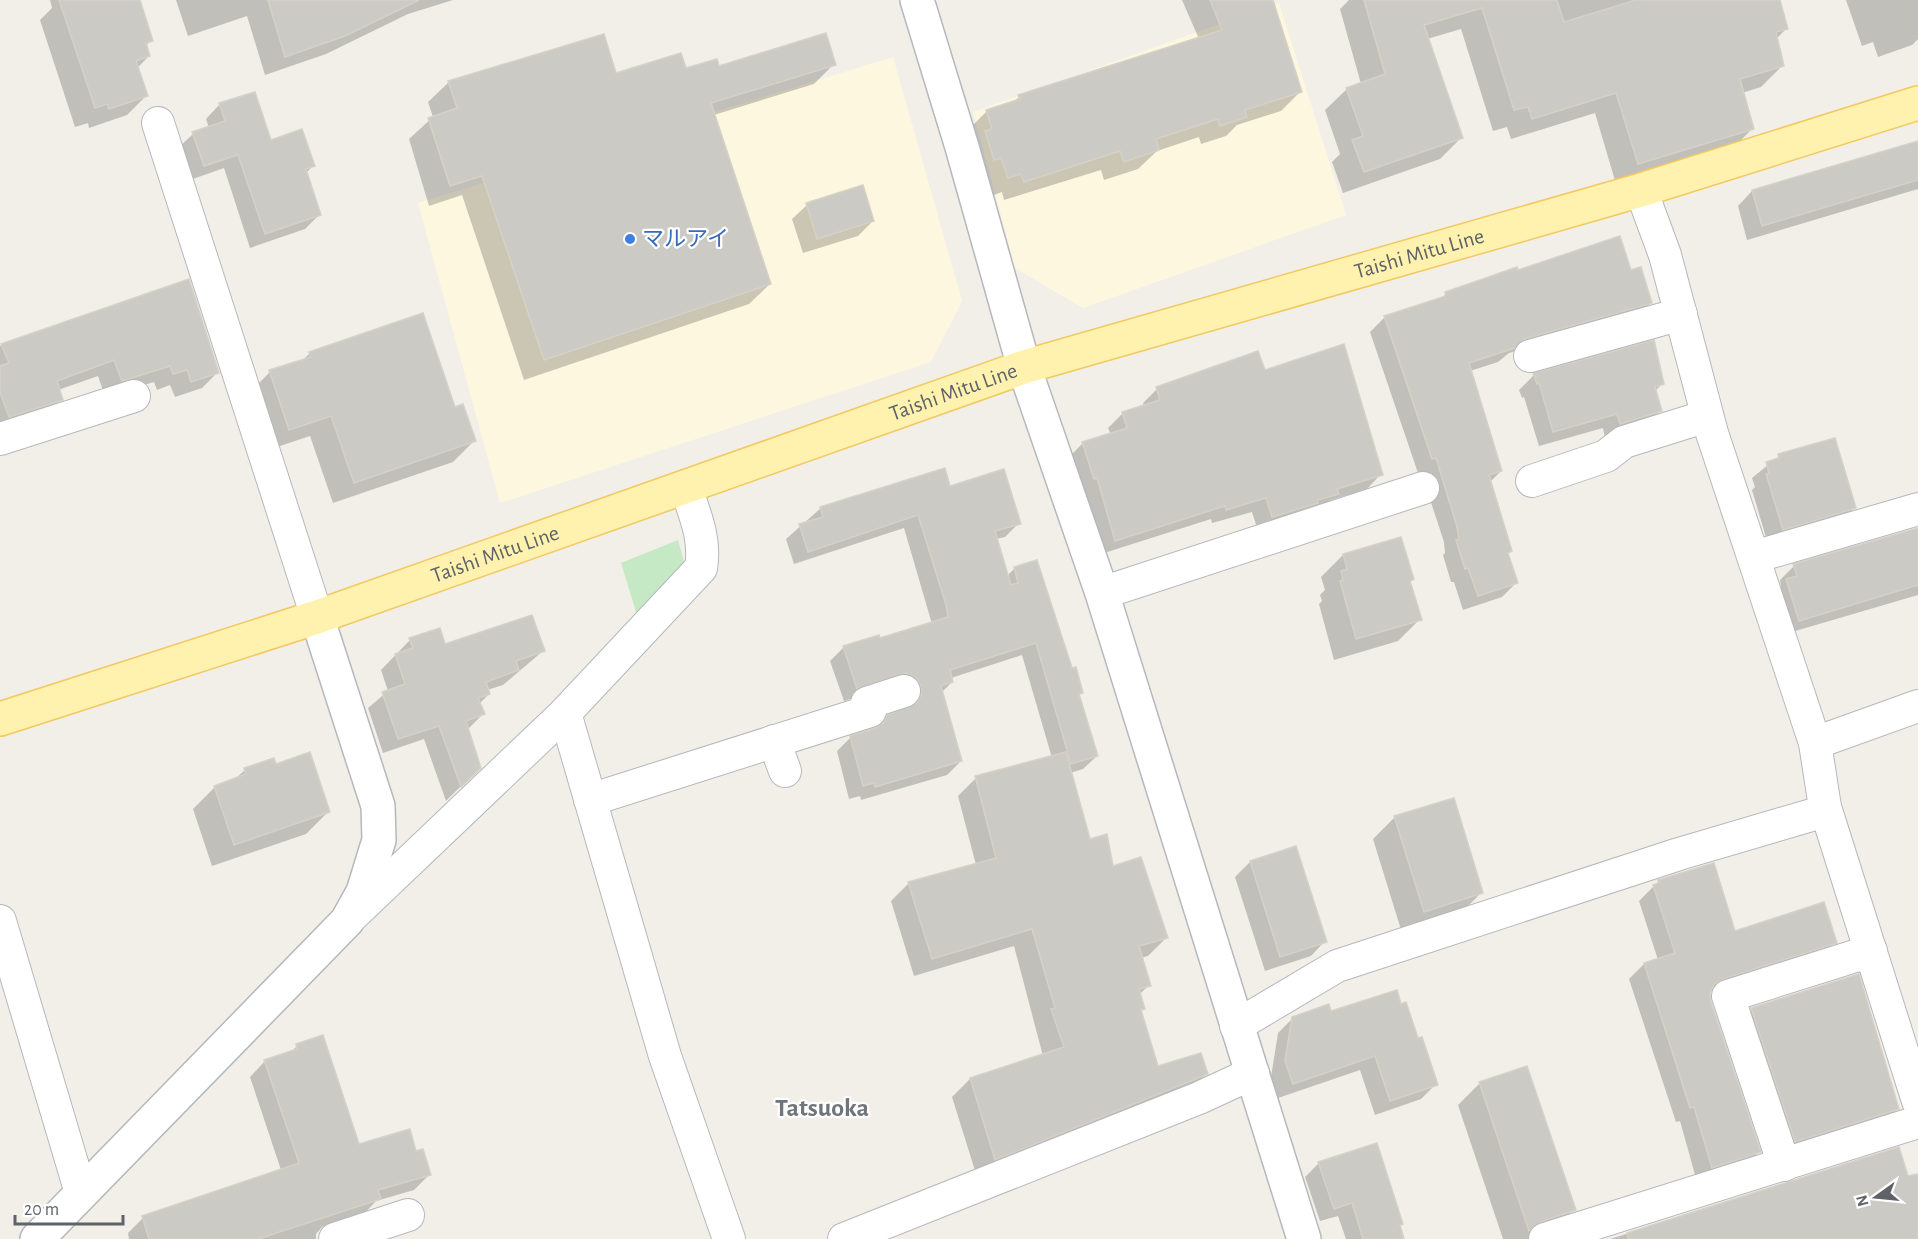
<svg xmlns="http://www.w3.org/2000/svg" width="1918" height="1239" font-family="'Alegreya Sans','Noto Sans JP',sans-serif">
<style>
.commercial{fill:#fef7e0}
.grass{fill:#c5e8c5}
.shadow{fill:#0003}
.building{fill:#cccac5;stroke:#d6d1c6;stroke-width:1.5}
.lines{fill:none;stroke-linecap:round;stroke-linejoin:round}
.minor-casing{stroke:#b5b8bc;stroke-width:34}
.tertiary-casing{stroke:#b5b8bc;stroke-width:36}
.primary-casing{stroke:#f2c960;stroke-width:36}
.minor{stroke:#fff;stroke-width:32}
.tertiary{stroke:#fff;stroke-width:33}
.primary{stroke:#fff2af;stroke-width:33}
.shop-dot{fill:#3f7fe0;stroke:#fff;stroke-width:2}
.labels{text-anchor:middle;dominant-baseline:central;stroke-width:4.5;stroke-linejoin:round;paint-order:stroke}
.shop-label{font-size:22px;fill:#366cbe;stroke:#fff;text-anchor:start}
.street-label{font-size:22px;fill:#5f6368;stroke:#fff}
.quarter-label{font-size:26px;font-weight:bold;fill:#70757a;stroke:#fff}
</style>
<rect width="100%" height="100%" fill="#f1efe8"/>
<!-- commercial -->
<g class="commercial">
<polygon points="1279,3 1346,215 1083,308 1015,268 973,112"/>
<polygon points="893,57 962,301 931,362 500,503 418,203"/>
</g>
<!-- grass -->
<polygon class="grass" points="678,540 684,562 682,573 637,615 621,563"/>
<!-- shadow -->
<g class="shadow">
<polygon points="50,0 138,0 151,40 146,46 149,56 137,68 146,96 127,115 89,128 88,123 75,127 40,20 52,8"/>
<polygon points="176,0 453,0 408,14 326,54 265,75 247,16 188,36"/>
<polygon points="1182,0 1269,0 1301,91 1281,111 1237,125 1226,136 1201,144 1199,137 1157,151 1138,169 1104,180 1101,170 1004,200 1002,192 989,197 967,131 987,111 1012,103 1019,97 1199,39"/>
<polygon points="1349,0 1778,0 1787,28 1776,39 1782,66 1761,87 1742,93 1753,128 1731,150 1616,184 1595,113 1511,139 1507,127 1493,131 1461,29 1427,39 1461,138 1440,159 1343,193 1332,162 1340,154 1325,110 1347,89 1361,84 1340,9"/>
<polygon points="1846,0 1918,0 1918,39 1912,45 1878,57 1873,42 1862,46"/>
<polygon points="834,64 814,84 714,115 770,284 749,304 524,380 462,195 429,206 409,139 433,117 428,102 449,82"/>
<polygon points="220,104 270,142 313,166 306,173 319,215 305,229 250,248 224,168 190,180 178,148 193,134 209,128 206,119"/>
<polygon points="1918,142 1918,189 1747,240 1738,206 1752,191"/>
<polygon points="807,205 873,221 858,236 803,253 792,219"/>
<polygon points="1518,272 1630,272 1651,303 1636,317 1509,353 1498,362 1470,371 1501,471 1490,482 1510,551 1507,555 1516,583 1502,597 1463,610 1454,582 1451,582 1443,555 1445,553 1444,542 1421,472 1418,473 1370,332 1385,317 1440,299 1446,294"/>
<polygon points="188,281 218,372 202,388 175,397 170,385 157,390 154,382 105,396 98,376 58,390 61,399 45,415 0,429 0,346"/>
<polygon points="310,353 454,409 474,441 453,462 333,503 310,436 268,450 249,393 270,372 301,362"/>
<polygon points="1264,372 1381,474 1367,489 1331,500 1323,508 1258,531 1252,512 1212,523 1211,519 1101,554 1069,457 1083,443 1111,435 1108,428 1123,413 1144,407 1143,403 1157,389"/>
<polygon points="1534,375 1663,383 1654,392 1660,411 1645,426 1605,438 1603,428 1539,446 1524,397 1522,398 1519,390"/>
<polygon points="1779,456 1854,508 1840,523 1768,544 1752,490 1755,487 1752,478"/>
<polygon points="949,487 1019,523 1005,537 996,539 1007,576 1014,569 1036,562 1081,692 1078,696 1097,756 1083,769 1070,773 1088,841 1166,938 1148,956 1141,958 1149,985 1139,995 1143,1009 1140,1012 1157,1068 1206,1074 1188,1092 977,1177 952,1097 970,1079 1043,1056 1014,946 914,976 891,901 909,883 976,865 958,796 976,778 1052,758 1022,655 951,678 952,682 942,692 961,761 947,775 861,800 860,796 849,799 837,751 850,738 875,730 888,717 908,708 908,700 893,686 844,701 830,661 844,647 932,624 904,528 794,564 786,539 821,508"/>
<polygon points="1918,529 1918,595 1785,634 1773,595 1781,586 1780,580 1794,566"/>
<polygon points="1343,555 1412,579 1409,582 1420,619 1398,641 1334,660 1319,604 1322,601 1320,595 1325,590 1321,577"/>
<polygon points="410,640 445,646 543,651 503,685 487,690 489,694 479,704 483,714 468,729 479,768 446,801 424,739 383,753 368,708 388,691 381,670"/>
<polygon points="275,766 328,812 306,834 212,866 193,809 215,787 234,780 245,770"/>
<polygon points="1395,817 1481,893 1459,915 1402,933 1373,839"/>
<polygon points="1250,862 1325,941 1311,956 1265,971 1235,877"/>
<polygon points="1659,881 1734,933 1835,942 1820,957 1709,992 1709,1002 1759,1152 1744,1167 1697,1182 1680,1121 1676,1122 1629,979 1644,964 1658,960 1639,901"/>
<polygon points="1400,1006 1436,1084 1421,1099 1375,1115 1360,1070 1278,1098 1271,1077 1278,1033 1293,1018"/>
<polygon points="1752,1009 1897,1109 1882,1124 1780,1156 1737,1024"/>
<polygon points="297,1046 358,1146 415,1153 430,1174 414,1190 376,1201 364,1214 322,1227 316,1234 316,1239 129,1239 128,1233 143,1218 281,1170 250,1077 265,1061 290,1053"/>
<polygon points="1480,1083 1574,1209 1552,1231 1530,1239 1503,1239 1458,1105"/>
<polygon points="1898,1149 1907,1178 1918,1179 1918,1239 1610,1239"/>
<polygon points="1319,1163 1399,1226 1402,1239 1346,1239 1338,1216 1320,1221 1305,1177"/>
</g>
<!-- building -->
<g class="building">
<polygon points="59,0 140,0 153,41 146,43 150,56 136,61 148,96 109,109 107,104 95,108"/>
<polygon points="268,0 419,0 345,36 285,57"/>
<polygon points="1210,0 1273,0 1302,92 1245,110 1247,117 1220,126 1218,119 1156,139 1159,150 1124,162 1120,151 1024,182 1021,174 1008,178 1001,158 994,160 985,131 992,129 986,110 1020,99 1018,95 1222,30"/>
<polygon points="1364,0 1557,0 1564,22 1636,0 1780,0 1788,29 1776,32 1784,66 1740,79 1754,129 1638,164 1616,93 1532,119 1528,107 1514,110 1482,8 1424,25 1463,138 1364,172 1352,140 1363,136 1346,88 1385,74"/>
<polygon points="826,33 836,65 711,103 771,284 544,360 482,176 450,186 428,118 457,108 448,81 604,34 616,73 681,53 686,68 717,59 719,66"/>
<polygon points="255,92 271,140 302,129 315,166 306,169 321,215 265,234 238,155 204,166 192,132 225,121 219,103"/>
<polygon points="1918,141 1918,180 1762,226 1752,190"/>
<polygon points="863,185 874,221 817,239 806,203"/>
<polygon points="1620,236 1631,270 1641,267 1652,303 1525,339 1515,348 1469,363 1502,471 1489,475 1512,551 1508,553 1518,583 1478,596 1468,568 1465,569 1456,540 1459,539 1457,527 1436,458 1432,459 1384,316 1446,296 1445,292 1483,279 1517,267 1518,270"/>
<polygon points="189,279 219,373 191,382 187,370 173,374 170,366 122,381 114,360 57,381 63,400 9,417 0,392 0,366 9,363 1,344"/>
<polygon points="423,313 455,407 463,404 476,441 354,483 331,416 289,430 269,370 311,357 309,352"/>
<polygon points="1654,340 1664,384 1655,387 1662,411 1620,424 1617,414 1553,432 1539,383 1537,384 1533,373"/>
<polygon points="1344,344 1383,475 1337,489 1339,494 1317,500 1318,503 1272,517 1266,498 1226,510 1225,506 1115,541 1097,478 1094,479 1082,442 1127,428 1122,412 1160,400 1156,387 1258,351 1265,370"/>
<polygon points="1835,438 1856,508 1783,530 1766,474 1769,473 1766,462 1779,458 1778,454"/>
<polygon points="945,468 950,486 1004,469 1021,524 995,531 1011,585 1018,583 1014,567 1037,560 1072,668 1076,667 1083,693 1079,694 1098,756 1071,764 1036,643 950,670 953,682 941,686 962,761 875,787 874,783 863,786 850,736 875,728 883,723 887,715 917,703 921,695 921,686 916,678 907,673 857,689 843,646 879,635 880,638 948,617 946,605 918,515 808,552 799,524 823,517 820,507"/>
<polygon points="1918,528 1918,585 1799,621 1786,579 1797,576 1793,564"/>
<polygon points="1401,537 1414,579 1410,581 1422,620 1356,639 1340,581 1343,580 1341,571 1347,569 1343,554"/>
<polygon points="532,615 545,651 516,661 519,670 486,682 490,694 478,698 485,714 466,721 481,768 461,787 439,726 398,739 382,692 405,684 395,654 413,648 409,638 440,628 445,644"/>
<polygon points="310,752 330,812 234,845 214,786 246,774 244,768 274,758 276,764"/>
<polygon points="1066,752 1090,839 1107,834 1113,866 1141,857 1168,938 1139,946 1151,986 1139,989 1145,1009 1141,1010 1158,1066 1201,1053 1208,1074 995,1160 970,1078 1064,1047 1051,1009 1055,1008 1032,929 932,959 908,882 996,858 975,776"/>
<polygon points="1454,798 1483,893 1424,912 1394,816"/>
<polygon points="1296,846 1327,942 1280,957 1250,861"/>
<polygon points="1714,863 1735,931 1824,902 1837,943 1723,979 1714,984 1710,993 1711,1002 1761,1152 1712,1168 1694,1107 1690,1108 1644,963 1675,953 1653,885 1659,883 1658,880"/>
<polygon points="1859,974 1899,1109 1795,1142 1751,1008"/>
<polygon points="1397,990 1401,1004 1406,1002 1418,1038 1422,1037 1438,1085 1390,1101 1375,1056 1293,1084 1285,1061 1292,1017 1329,1004 1331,1011"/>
<polygon points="323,1035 359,1144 410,1129 416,1151 423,1149 431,1175 378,1190 381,1199 258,1239 149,1239 142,1216 299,1163 264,1060 297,1049 296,1044"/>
<polygon points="1527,1066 1576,1210 1540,1222 1529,1231 1479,1082"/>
<polygon points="1377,1143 1403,1224 1400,1225 1404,1239 1363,1239 1352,1203 1334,1209 1318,1162"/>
<polygon points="1899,1147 1908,1176 1918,1174 1918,1239 1628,1239 1627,1233"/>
</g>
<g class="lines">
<defs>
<g id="minor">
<polyline points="158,123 317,617"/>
<polyline points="1641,190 1665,255 1712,433 1815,743 1825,807 1918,1101"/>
<polyline points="1530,356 1681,314"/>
<polyline points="0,439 134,396"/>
<polyline points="1532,481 1606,456 1624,442 1707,416"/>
<polyline points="1754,557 1918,509"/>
<polyline points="1102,593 1423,488"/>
<polyline points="565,713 665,1056 729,1239"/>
<polyline points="774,741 785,771"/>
<polyline points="1815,743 1918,706"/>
<polyline points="590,800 870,711 867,703 904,691"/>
<path d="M 352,916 L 565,713 L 701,568 C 706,539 695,515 686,488"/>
<polyline points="0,921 81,1193"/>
<polyline points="1236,1026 1337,966 1679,854 1815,814 1825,807"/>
<polyline points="1784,1165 1728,996 1871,951"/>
<polyline points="335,1239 408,1215"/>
<polyline points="844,1239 1199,1098 1253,1073"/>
<polyline points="1545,1239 1918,1122"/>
</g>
<g id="tertiary">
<polyline points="917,0 962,147 1024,367 1102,593 1304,1239"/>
<polyline points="37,1239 347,921 363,892 379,840 378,806 317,617"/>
</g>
<g id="primary">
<path id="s1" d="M 0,719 L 317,617 L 1024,367 L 1641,190 L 1918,103"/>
</g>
</defs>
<!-- minor casing -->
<use href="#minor" class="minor-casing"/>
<!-- tertiary casing -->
<use href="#tertiary" class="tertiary-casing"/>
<!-- primary casing -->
<use href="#primary" class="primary-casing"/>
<!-- minor -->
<use href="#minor" class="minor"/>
<!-- tertiary -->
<use href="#tertiary" class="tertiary"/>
<!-- primary -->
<use href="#primary" class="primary"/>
</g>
<!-- markers -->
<circle class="shop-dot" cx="630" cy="239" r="6"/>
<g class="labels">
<!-- shop labels -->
<g class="shop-label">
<text x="642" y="239">マルアイ</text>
</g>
<!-- street labels -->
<g class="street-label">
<text stroke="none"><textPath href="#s1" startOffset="1494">Taishi Mitu Line</textPath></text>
<text stroke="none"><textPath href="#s1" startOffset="1008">Taishi Mitu Line</textPath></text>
<text stroke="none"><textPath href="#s1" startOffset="522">Taishi Mitu Line</textPath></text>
</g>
<!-- quarter labels -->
<g class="quarter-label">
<text x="822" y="1108">Tatsuoka</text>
</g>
</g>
<!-- north arrow -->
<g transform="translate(1876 1197) rotate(255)" stroke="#ffffff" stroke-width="4.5" paint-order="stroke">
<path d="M0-4.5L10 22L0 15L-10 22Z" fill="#5f6368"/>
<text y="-9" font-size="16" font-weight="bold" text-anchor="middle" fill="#5f6368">N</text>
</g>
<!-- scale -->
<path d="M15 1215v9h108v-9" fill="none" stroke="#5f6368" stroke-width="3"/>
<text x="24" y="1215" font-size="18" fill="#5f6368" stroke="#ffffff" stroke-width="4.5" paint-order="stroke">20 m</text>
</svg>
